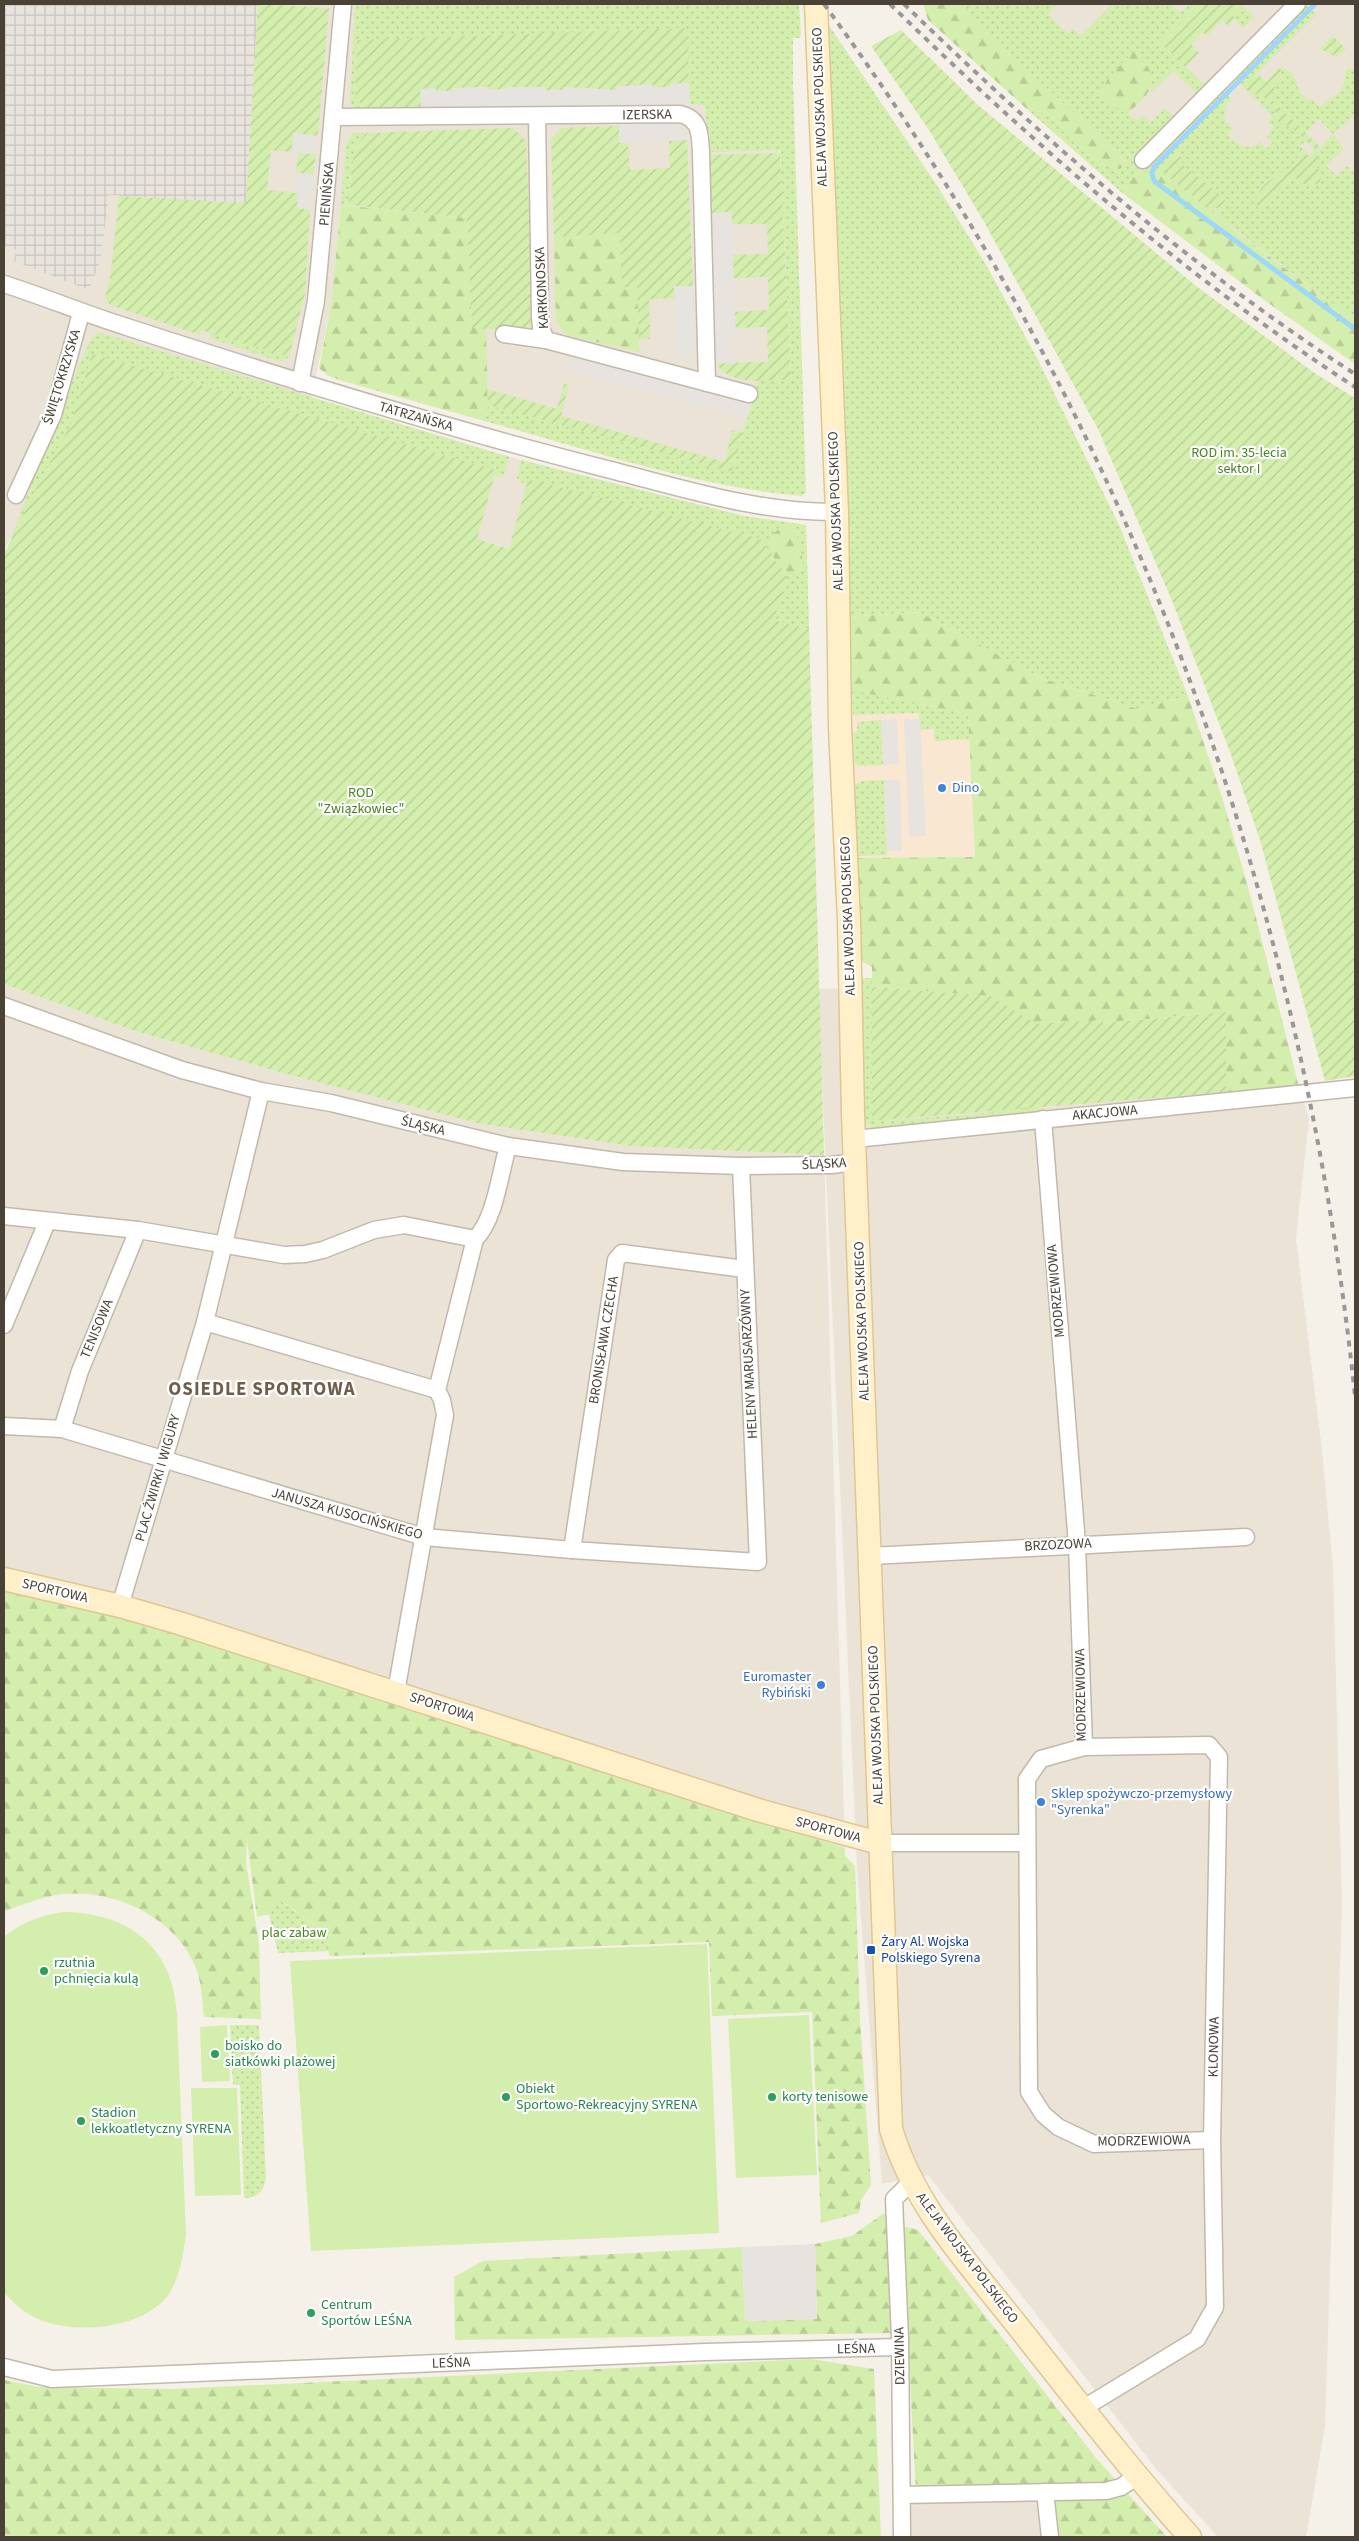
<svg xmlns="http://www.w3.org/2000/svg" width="1359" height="2541" font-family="'Source Sans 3',sans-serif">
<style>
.residential{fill:#eae3d6}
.commercial{fill:#f9e7d2}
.industrial{fill:url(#industrial-grid)}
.grass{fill:url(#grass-dots)}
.forest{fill:url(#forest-firs)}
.garden{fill:url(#garden-furrows)}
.pitch{fill:#d3eead}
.parking{fill:#e7e4e0}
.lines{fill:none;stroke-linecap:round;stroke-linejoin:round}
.stream{stroke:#9fd7f8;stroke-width:5}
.street-casing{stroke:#c3b9aa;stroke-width:19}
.secondary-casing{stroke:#dec796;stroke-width:25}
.street{stroke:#fff;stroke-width:16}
.secondary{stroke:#fff0c9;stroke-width:22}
.rail{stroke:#989898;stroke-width:4;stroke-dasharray:6 6;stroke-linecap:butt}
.shop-dot{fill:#3f7fe0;stroke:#fff;stroke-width:2}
.transit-dot{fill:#1a4fb4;stroke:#fff;stroke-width:2}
.leisure-dot{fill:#2e9e5b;stroke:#fff;stroke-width:2}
.labels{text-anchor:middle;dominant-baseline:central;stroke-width:4.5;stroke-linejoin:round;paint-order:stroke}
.street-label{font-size:14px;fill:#4a4236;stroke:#fff}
.park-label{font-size:14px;fill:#4b8322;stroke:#fff}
.shop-label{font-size:14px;fill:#366cbe;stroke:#fff;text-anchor:start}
.transit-label{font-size:14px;fill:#164399;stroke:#fff;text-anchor:start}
.leisure-label{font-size:14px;fill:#27864d;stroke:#fff;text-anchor:start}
.district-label{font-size:19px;font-weight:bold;letter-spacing:1px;fill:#6e5f4c;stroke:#fff}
</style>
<defs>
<pattern id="industrial-grid" width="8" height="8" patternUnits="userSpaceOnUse" patternTransform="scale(1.25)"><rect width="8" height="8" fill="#e8e3dd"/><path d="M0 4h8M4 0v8" fill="none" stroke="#c8c4be"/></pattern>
<pattern id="grass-dots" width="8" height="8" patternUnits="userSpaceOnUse" patternTransform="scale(1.25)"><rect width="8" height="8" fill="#d3eead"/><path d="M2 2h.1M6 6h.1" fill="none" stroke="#b7cd95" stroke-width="1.8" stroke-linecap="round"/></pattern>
<pattern id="forest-firs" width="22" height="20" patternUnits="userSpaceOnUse" patternTransform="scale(1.25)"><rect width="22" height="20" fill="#d3eead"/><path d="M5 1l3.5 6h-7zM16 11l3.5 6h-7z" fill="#b7cd95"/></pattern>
<pattern id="garden-furrows" width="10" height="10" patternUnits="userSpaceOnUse" patternTransform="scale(1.25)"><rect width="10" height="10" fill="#d3eead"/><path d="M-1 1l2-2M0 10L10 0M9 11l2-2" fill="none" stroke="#b7cd95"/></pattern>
</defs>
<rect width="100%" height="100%" fill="#f6f1e8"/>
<!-- residential -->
<g class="residential">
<polygon points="258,4 628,4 629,30 687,28 690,104 705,104 779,150 791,379 758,381 731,472 488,405 487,384 472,328 467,218 341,205 331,307 311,398 521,460 744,516 806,525 809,629 556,565 491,543 35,490 4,551 4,247 16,250 14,261 109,195 246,203"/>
<polygon points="948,4 1355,4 1355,320 1235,231 1127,163"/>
<polygon points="4,984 135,1031 294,1076 477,1123 630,1146 824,1155 845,1848 243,1652 4,1588"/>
<polygon points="872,987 991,996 1299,1087 1309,1119 1296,1239 1322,1450 1333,1568 1342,1904 1325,2426 1306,2537 1218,2537 1157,2470 928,2175 882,2184 857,1867 818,989"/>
<polygon points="1045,2492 1050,2537 902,2537 902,2495"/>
</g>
<!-- commercial -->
<polygon class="commercial" points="851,690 968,714 975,857 856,858"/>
<!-- industrial -->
<polygon class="industrial" points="4,4 258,4 246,204 109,195 100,261 89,290 14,261 16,250 4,247"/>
<!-- grass -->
<g class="grass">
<path d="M 355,4 L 799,4 L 801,34 L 800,38 L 793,38 L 793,81 L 806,492 L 802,496 C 694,487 588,449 484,421 L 488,405 L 731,472 L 758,381 L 791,378 L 780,150 L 708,152 L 705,105 L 690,104 L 686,28 L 357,40 L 355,94 L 363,108 L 355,108 L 350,102 Z"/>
<path d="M 956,4 L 1058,4 L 1048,14 L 1067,34 L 1073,29 L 1081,36 L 1112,4 L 1170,4 L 1180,13 L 1190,4 L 1199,4 L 1161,43 L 1204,85 L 1196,93 L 1173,71 L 1150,93 L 1152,83 L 1104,101 L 1124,109 L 1136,121 L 1142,115 L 1150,123 L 1165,108 L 1174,116 L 1165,126 L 1174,135 L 1221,90 L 1232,99 L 1224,107 L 1228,110 L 1224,114 L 1225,121 L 1233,129 L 1227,135 C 1239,146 1248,152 1260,142 L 1266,149 L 1273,142 L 1267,137 L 1273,126 L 1268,121 L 1272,116 L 1251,94 L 1261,94 L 1274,107 C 1276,124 1277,120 1291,126 C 1296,129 1302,136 1306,140 L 1300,146 C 1300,184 1252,165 1259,208 L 1289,178 L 1294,177 L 1304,185 L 1313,185 L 1320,182 C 1322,175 1317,173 1317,166 C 1317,152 1323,144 1333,134 L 1319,119 L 1305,133 L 1270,98 L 1276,85 L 1282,79 L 1281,67 C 1303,74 1292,92 1308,100 L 1312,99 L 1320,107 C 1335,93 1346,94 1345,70 L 1350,68 L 1355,73 L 1355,114 L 1333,134 L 1343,149 L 1326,166 L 1337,176 L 1347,166 L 1355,174 L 1355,320 L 1207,208 L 1222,209 L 1184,166 L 1179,153 L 1161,171 L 1140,171 L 1120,191 L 1028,110 C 1063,107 1083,168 1120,169 L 1127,162 Z"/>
<polygon points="1242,5 1254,17 1243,28 1231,16"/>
<polygon points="1304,6 1309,7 1316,15 1243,87 1235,78"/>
<polygon points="826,21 938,187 985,263 1037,358 1119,525 1188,696 1138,709 1041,678 919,612 847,617"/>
<polygon points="353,133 366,133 354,149 349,205 341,205 346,143"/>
<polygon points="98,332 509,457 505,474 500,477 494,475 496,470 93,354 71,424 35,490 7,549 58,415 91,339"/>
<polygon points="211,333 289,357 283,361 278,361 210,338"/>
<polygon points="521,460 744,516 806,525 809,629 774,620 787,577 761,539 528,480 527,484 520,482 517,478"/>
<polygon points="852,690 968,714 969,739 935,741 934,729 920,730 919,713 853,715"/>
<polygon points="881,720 883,765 858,766 854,761 853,733 857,732 857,722"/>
<polygon points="884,780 887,855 858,856 855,785 862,781"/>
<polygon points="863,978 872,978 873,1117 880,1120 924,1118 1043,1108 1044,1113 874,1130 864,1120 858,984"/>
<polygon points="281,1901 328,1935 329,1951 278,1953 269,1914"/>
<path d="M 230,2025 L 259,2025 L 266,2179 C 263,2193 258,2197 244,2198 L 240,2085 L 233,2085 Z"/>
</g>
<!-- forest -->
<g class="forest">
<path d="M 923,4 L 956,4 L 1127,163 L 1120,169 C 1083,168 1063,107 1028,110 L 928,20 Z"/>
<path d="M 1135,50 L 1142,54 L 1142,61 C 1165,81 1144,99 1128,113 L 1104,101 L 1101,93 L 1108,78 Z"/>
<polygon points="1140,171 1161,171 1235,231 1355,320 1355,364 1264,300 1120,191"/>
<polygon points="341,205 467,218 472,327 486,329 488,405 484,421 339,380 327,375 319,368 331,306"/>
<polygon points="621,233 622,287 638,287 639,352 567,335 561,328 556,320 554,237"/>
<path d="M 783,526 L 793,526 L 797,531 L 804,568 L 799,574 C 784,577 766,551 769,537 Z"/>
<polygon points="919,612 1041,678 1138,709 1188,696 1222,797 1250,894 1299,1087 1226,1096 1226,1061 1202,1014 1102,1023 1102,1020 1036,1110 998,1117 988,1109 991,996 872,987 872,967 861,961 856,858 975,857 968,714 851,690 847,617"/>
<path d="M 4,1588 L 89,1607 L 243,1652 L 845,1848 L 845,1856 L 855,1866 L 860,2019 L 871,2185 L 861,2200 L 859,2213 L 821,2223 L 812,2012 L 712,2016 L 709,1942 L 329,1956 L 328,1935 L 282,1901 L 269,1914 L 257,1917 L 247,1840 L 246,1863 L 259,1944 L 261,2019 L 204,2017 C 202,2001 202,1984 196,1968 C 176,1917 115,1889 62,1894 C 42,1897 23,1904 4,1912 Z"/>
<polygon points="884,2213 889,2225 894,2333 455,2340 454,2277 483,2261 742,2247 745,2321 817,2319 815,2244 852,2236"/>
<polygon points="902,2226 918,2230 1096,2458 1167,2537 1050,2537 1045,2493 916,2494"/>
<polygon points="811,2359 874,2369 881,2537 4,2537 4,2380 39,2387 172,2389"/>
</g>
<!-- garden -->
<g class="garden">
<polygon points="258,4 329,8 318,136 294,134 292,152 271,150 267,190 298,193 297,208 310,210 305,294 289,357 201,330 200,335 110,305 105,297 110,279 119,196 246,203"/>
<polygon points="1199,4 1242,5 1232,15 1235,19 1228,26 1222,20 1207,36 1203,32 1191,44 1199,53 1185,67 1161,43"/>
<polygon points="687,28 689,83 671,84 671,87 652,87 652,84 616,87 616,90 564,87 563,90 545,90 545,87 508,87 507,89 489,90 489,87 454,88 453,91 435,91 435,88 421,89 421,108 363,108 355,94 357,40"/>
<polygon points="901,30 979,106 1196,286 1316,374 1355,398 1355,1076 1325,1081 1260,840 1230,752 1173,603 1099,431 983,220 929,130 871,46"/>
<polygon points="1333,36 1346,49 1337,57 1320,49"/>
<path d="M 1280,67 L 1283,77 L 1276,85 L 1270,98 L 1320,147 L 1317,166 L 1321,176 L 1320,182 C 1308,188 1304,185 1294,177 L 1289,178 L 1258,208 L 1256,201 C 1263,168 1300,180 1300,146 L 1309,156 L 1315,149 L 1291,127 L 1278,122 L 1274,107 L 1261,94 L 1251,94 L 1243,87 L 1257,73 L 1266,82 Z"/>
<polygon points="619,126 619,143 628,143 630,170 670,168 669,141 687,140 693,286 674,286 675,298 649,299 650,339 639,339 637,287 622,287 620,233 554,237 551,139 561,128"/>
<polygon points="513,128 526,141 533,318 531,325 520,331 472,328 467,218 349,205 354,149 366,133"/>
<polygon points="298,153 316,154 313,174 296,173"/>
<path d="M 780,153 L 791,379 C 766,380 732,387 716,363 L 768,362 L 767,327 L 735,328 L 735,312 L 769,310 L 768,277 L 733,278 L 733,255 L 768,254 L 767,224 L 732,224 L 731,212 L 710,213 L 707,155 Z"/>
<polygon points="1179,153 1184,166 1224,198 1226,208 1207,208 1161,171"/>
<polygon points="92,354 496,470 477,539 509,549 528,479 761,539 787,577 774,620 809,629 824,1155 630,1146 477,1123 294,1076 135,1031 4,984 4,554 35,490 71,424"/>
<polygon points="564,384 569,385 561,416 725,462 732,430 743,433 731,472 488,405 487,389 557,409"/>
<polygon points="872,987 991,996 1036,1024 1102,1020 1103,1023 1226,1012 1226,1092 880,1120 872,1117"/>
</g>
<!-- pitch -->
<g class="pitch">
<path d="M 65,1912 C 130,1913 173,1948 177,2014 L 186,2235 C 183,2254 180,2277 169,2294 C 144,2330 70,2336 34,2317 C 22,2311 13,2302 4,2293 L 4,1937 C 22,1922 41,1915 65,1912 Z"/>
<polygon points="707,1944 719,2233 311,2251 290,1961"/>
<polygon points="809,2015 817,2175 736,2178 728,2019"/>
<polygon points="227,2025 230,2081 202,2082 200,2027"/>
<polygon points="191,2088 237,2088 241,2195 195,2196"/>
</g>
<!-- parking -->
<g class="parking">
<polygon points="689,83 690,104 421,108 420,89 435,88 436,91 453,91 453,88 489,87 489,90 507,89 507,87 545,87 546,90 563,90 563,87 616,90 616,87 652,84 653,87 670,87 671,84"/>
<polygon points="677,123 686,134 687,140 619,143 619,126"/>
<polygon points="293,133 318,136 316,154 292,152"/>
<polygon points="296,173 313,174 310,210 297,208 298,193 294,193"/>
<polygon points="731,212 736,336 729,336 731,357 735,357 736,364 716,363 710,213"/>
<polygon points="674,286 693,286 696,352 682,361 678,361"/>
<polygon points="573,355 751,404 747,419 568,371"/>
<polygon points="897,719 899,764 883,765 881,720"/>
<polygon points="904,719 920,719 926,836 909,837"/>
<polygon points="884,780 900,780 902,851 887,851"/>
<polygon points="815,2244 817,2319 745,2321 742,2247"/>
</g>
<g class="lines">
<!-- stream -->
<polyline class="stream" points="1315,4 1154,167 1152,173 1154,181 1355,329"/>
<defs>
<g id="street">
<polyline points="537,116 540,316 541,328 546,340 749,394"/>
<path d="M 334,117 L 680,114 C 701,119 700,135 701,153 L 707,383"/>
<polyline points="1143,160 1297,4"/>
<path d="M 4,284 C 45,297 85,314 127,327 C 284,378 442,427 603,468 C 679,487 757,513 837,512"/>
<polyline points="504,334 546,340"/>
<polyline points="300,383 316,301 343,4"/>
<polyline points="16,495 53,415 81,313"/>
<polyline points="4,1006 182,1070 261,1091 331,1103 508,1146 623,1162 741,1166 831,1165 856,1162"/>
<polyline points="1043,1119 1077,1544 1084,1747 1041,1759 1027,1779 1029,2092 1043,2114 1058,2127 1094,2144 1212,2140"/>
<polyline points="855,1139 1355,1088"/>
<polyline points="4,1216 138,1230 284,1255 305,1254 323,1250 374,1230 404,1225 475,1239"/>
<polyline points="205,1322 437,1390"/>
<polyline points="4,1325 47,1222"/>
<polyline points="4,1426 62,1429 424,1537 572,1550 758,1562 741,1166"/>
<polyline points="62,1429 80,1371 138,1230"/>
<polyline points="572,1550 616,1260 622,1253 744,1269"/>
<polyline points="870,1556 1246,1537"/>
<polyline points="120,1606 205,1322 261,1091"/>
<path d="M 396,1692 L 445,1415 L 442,1400 L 437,1390 L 475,1239 C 495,1220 500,1173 508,1146"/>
<polyline points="879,1843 1026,1843"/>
<polyline points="4,2367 52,2379 705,2352 899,2347"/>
<polyline points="1082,2409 1197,2339 1215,2307 1212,2140 1219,1757 1209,1745 1084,1747"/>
<polyline points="1045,2492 1050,2537"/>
<polyline points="902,2495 1106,2491 1121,2487 1136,2477"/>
<polyline points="902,2537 900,2338 894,2199 911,2182"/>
</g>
<g id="secondary">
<path d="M 816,4 L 837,512 L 840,727 L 849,922 L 853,1113 L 891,2129 C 914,2206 969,2264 1017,2325 C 1074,2397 1129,2469 1190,2537"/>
<polyline points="4,1579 120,1606 179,1623 758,1810 879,1843"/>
</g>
</defs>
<!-- street casing -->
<use href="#street" class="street-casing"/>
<!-- secondary casing -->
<use href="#secondary" class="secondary-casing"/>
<!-- street -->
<use href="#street" class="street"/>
<!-- secondary -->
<use href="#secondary" class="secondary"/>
<!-- rail -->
<g class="rail">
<path d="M 824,4 C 1129,421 1301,883 1355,1396"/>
<path d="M 890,4 C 1034,145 1186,277 1355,387"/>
<path d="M 904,4 C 1044,140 1191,268 1355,374"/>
</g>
</g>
<!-- markers -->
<g class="shop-dot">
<circle cx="942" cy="788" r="5"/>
<circle cx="821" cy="1685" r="5"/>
<circle cx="1041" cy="1802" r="5"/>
</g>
<rect class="transit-dot" x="866" y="1945" width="10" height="10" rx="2.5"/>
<g class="leisure-dot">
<circle cx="44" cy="1971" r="5"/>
<circle cx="215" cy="2054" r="5"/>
<circle cx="506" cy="2097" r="5"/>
<circle cx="772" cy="2097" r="5"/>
<circle cx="81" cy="2121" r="5"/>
<circle cx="311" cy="2313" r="5"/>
</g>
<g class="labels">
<!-- street labels -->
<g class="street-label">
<text transform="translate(820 107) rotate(-92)">ALEJA WOJSKA POLSKIEGO</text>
<text transform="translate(647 115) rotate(-1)">IZERSKA</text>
<text transform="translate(327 194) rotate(-85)">PIENIŃSKA</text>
<text transform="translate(542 288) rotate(-93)">KARKONOSKA</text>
<text transform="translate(62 377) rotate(-73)">ŚWIĘTOKRZYSKA</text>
<text transform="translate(416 417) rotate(16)">TATRZAŃSKA</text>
<text transform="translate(836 511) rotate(-92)">ALEJA WOJSKA POLSKIEGO</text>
<text transform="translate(848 916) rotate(-92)">ALEJA WOJSKA POLSKIEGO</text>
<text transform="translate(1105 1113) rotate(-5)">AKACJOWA</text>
<text transform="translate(423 1126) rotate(14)">ŚLĄSKA</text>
<text transform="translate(824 1164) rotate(-3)">ŚLĄSKA</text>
<text transform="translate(1056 1291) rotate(-95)">MODRZEWIOWA</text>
<text transform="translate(862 1321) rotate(-92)">ALEJA WOJSKA POLSKIEGO</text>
<text transform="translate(97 1329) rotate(-67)">TENISOWA</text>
<text transform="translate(604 1340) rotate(-81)">BRONISŁAWA CZECHA</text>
<text transform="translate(749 1364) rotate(-93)">HELENY MARUSARZÓWNY</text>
<text transform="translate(158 1478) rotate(-74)">PLAC ŻWIRKI I WIGURY</text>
<text transform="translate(347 1514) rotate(16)">JANUSZA KUSOCIŃSKIEGO</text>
<text transform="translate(1058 1545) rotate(-3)">BRZOZOWA</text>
<text transform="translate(55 1591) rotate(13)">SPORTOWA</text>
<text transform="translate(1081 1695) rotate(-91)">MODRZEWIOWA</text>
<text transform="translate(442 1707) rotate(18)">SPORTOWA</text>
<text transform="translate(876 1725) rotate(-92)">ALEJA WOJSKA POLSKIEGO</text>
<text transform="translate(828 1830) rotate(15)">SPORTOWA</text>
<text transform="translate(1214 2047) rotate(-89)">KLONOWA</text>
<text transform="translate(1144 2141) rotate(-1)">MODRZEWIOWA</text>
<text transform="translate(967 2258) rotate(53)">ALEJA WOJSKA POLSKIEGO</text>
<text transform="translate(856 2349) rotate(-1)">LEŚNA</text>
<text transform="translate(900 2356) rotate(-91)">DZIEWINA</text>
<text transform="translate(451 2363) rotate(-2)">LEŚNA</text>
</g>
<!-- park labels -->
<g class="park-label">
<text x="1239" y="453">ROD im. 35-lecia<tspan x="1239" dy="16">sektor I</tspan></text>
<text x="361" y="793">ROD<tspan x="361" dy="16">"Związkowiec"</tspan></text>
<text x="294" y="1933">plac zabaw</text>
</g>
<!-- shop labels -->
<g class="shop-label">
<text x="952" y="788">Dino</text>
<text x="811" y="1677" text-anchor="end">Euromaster<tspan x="811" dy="16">Rybiński</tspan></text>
<text x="1051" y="1794">Sklep spożywczo-przemysłowy<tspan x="1051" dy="16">"Syrenka"</tspan></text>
</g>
<!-- transit labels -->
<g class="transit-label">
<text x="881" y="1942">Żary Al. Wojska<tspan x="881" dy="16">Polskiego Syrena</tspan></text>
</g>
<!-- leisure labels -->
<g class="leisure-label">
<text x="54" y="1963">rzutnia<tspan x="54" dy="16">pchnięcia kulą</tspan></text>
<text x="225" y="2046">boisko do<tspan x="225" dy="16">siatkówki plażowej</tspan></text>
<text x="516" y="2089">Obiekt<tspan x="516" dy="16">Sportowo-Rekreacyjny SYRENA</tspan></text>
<text x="782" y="2097">korty tenisowe</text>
<text x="91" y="2113">Stadion<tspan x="91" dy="16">lekkoatletyczny SYRENA</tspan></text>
<text x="321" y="2305">Centrum<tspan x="321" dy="16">Sportów LEŚNA</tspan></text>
</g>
<!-- district labels -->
<g class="district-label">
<text x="262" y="1389">OSIEDLE SPORTOWA</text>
</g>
</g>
<!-- border -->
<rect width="1359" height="2541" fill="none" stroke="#4a4236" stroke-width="10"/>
</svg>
